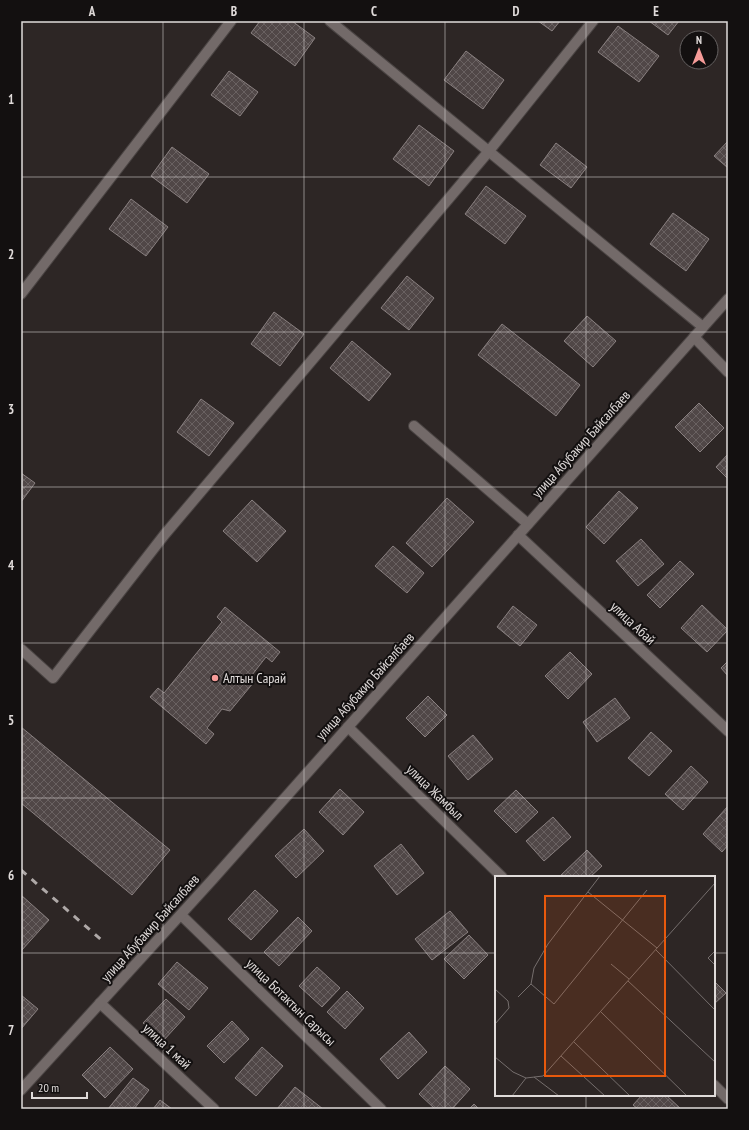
<svg xmlns="http://www.w3.org/2000/svg" width="749" height="1130" font-family="'PT Sans Narrow',sans-serif">
<style>
.building{fill:url(#building-cross-hatch);stroke:#898080}
.lines{fill:none;stroke-linecap:round;stroke-linejoin:round}
.minor-casing{stroke:#4a4443;stroke-width:12}
.minor{stroke:#736a69;stroke-width:10}
.rail{stroke:#aea8a7;stroke-width:3;stroke-dasharray:7 7;stroke-linecap:butt}
.grid{fill:none;stroke:#e0dbda;stroke-width:1;stroke-opacity:0.55}
.poi-dot{fill:#f59b98;stroke:#131010;stroke-width:1.5}
.labels{text-anchor:middle;dominant-baseline:central;stroke-width:4;stroke-linejoin:round;paint-order:stroke}
.street-label{font-size:14px;fill:#e0dbda;stroke:#131010}
.poi-label{font-size:14px;fill:#e0dbda;stroke:#131010;text-anchor:start}
.inset-road{fill:none;stroke:#756e6d;stroke-width:1}
.view{fill:#e8590c;fill-opacity:0.15;stroke:#e8590c;stroke-width:2}
.inset-edge{fill:none;stroke:#e0dbda;stroke-width:2}
.neatline{fill:none;stroke:#e0dbda;stroke-width:1.5}
.grid-label{font-size:13px;text-anchor:middle;font-weight:bold;fill:#e0dbda}
</style>
<defs>
<pattern id="building-cross-hatch" width="8" height="8" patternUnits="userSpaceOnUse"><rect width="8" height="8" fill="#504747"/><path d="M0 0l8 8M0 8l8-8" fill="none" stroke="#696161"/></pattern>
</defs>
<rect width="100%" height="100%" fill="#2d2625"/>
<!-- building -->
<g class="building">
<polygon points="260,21 292,21 315,38 295,66 251,33"/>
<polygon points="538,21 560,21 552,31"/>
<polygon points="649,21 679,21 668,35"/>
<polygon points="618,26 659,56 639,82 598,52"/>
<polygon points="466,51 504,80 483,109 444,80"/>
<polygon points="229,71 258,92 240,116 211,95"/>
<polygon points="419,125 454,151 429,186 393,159"/>
<polygon points="728,141 728,168 714,156"/>
<polygon points="556,143 587,167 571,188 540,165"/>
<polygon points="172,147 209,174 187,203 151,176"/>
<polygon points="486,186 526,216 505,244 465,214"/>
<polygon points="131,199 168,227 146,256 109,229"/>
<polygon points="673,213 709,239 686,271 650,244"/>
<polygon points="407,276 434,298 409,330 381,308"/>
<polygon points="274,312 304,334 280,366 251,344"/>
<polygon points="587,316 616,341 593,367 564,341"/>
<polygon points="502,324 580,385 556,416 478,355"/>
<polygon points="352,341 391,374 369,401 330,368"/>
<polygon points="201,399 234,423 209,456 177,432"/>
<polygon points="699,403 724,428 700,452 675,427"/>
<polygon points="728,454 728,479 716,467"/>
<polygon points="21,473 35,483 21,502"/>
<polygon points="619,491 638,508 604,544 586,527"/>
<polygon points="447,498 474,522 432,567 406,543"/>
<polygon points="252,500 286,531 257,562 223,531"/>
<polygon points="641,539 664,564 638,586 616,561"/>
<polygon points="393,546 424,573 407,593 375,566"/>
<polygon points="680,561 694,574 660,608 647,595"/>
<polygon points="702,605 728,630 707,652 681,628"/>
<polygon points="513,606 537,625 520,646 497,627"/>
<polygon points="225,607 280,652 272,662 266,657 252,675 254,682 230,711 222,709 207,728 214,734 206,744 150,697 158,688 164,693 222,622 217,617"/>
<polygon points="570,652 592,674 568,699 545,676"/>
<polygon points="728,661 728,676 721,668"/>
<polygon points="428,696 447,715 425,737 406,718"/>
<polygon points="615,698 630,718 597,742 583,722"/>
<polygon points="21,727 170,850 132,895 21,803"/>
<polygon points="651,732 672,751 649,776 628,758"/>
<polygon points="473,735 493,759 468,780 448,756"/>
<polygon points="691,766 708,782 683,810 665,794"/>
<polygon points="340,789 364,812 343,835 319,812"/>
<polygon points="516,790 538,812 516,833 494,811"/>
<polygon points="728,806 728,845 722,852 703,834"/>
<polygon points="553,817 571,837 544,861 526,841"/>
<polygon points="304,829 324,851 296,878 275,856"/>
<polygon points="401,844 424,873 397,895 374,866"/>
<polygon points="587,850 602,866 590,877 559,877"/>
<polygon points="255,890 278,911 251,940 228,919"/>
<polygon points="21,895 49,920 21,951"/>
<polygon points="450,911 468,932 432,960 415,939"/>
<polygon points="298,917 312,931 279,966 264,952"/>
<polygon points="469,935 488,955 464,979 444,959"/>
<polygon points="177,962 208,988 189,1010 158,984"/>
<polygon points="317,967 340,988 322,1007 299,986"/>
<polygon points="714,981 726,993 714,1004"/>
<polygon points="347,991 364,1008 345,1029 327,1012"/>
<polygon points="21,995 38,1009 21,1029"/>
<polygon points="166,999 185,1017 163,1041 143,1023"/>
<polygon points="232,1021 249,1039 224,1063 207,1046"/>
<polygon points="409,1032 427,1052 398,1079 380,1059"/>
<polygon points="110,1047 133,1069 105,1098 82,1075"/>
<polygon points="262,1047 283,1066 256,1096 235,1078"/>
<polygon points="445,1066 470,1089 452,1109 435,1109 419,1094"/>
<polygon points="133,1078 149,1090 134,1109 108,1109"/>
<polygon points="295,1087 323,1109 277,1109"/>
<polygon points="642,1095 666,1095 681,1109 638,1109 633,1105"/>
<polygon points="160,1100 172,1109 153,1109"/>
<polygon points="474,1104 479,1109 469,1109"/>
</g>
<g class="lines">
<defs>
<g id="minor">
<polyline points="330,21 703,327"/>
<polyline points="21,294 231,21"/>
<polyline points="694,337 728,372"/>
<polyline points="414,426 528,524"/>
<polyline points="518,535 728,731"/>
<polyline points="21,649 53,678 165,534 489,151 593,21"/>
<polyline points="348,727 502,877"/>
<polyline points="181,915 381,1109"/>
<polyline points="100,1003 214,1109"/>
<polyline points="714,1085 728,1099"/>
<polyline points="21,1090 213,879 728,299"/>
</g>
</defs>
<!-- minor casing -->
<use href="#minor" class="minor-casing"/>
<!-- minor -->
<use href="#minor" class="minor"/>
<!-- rail -->
<polyline class="rail" points="21,870 105,943"/>
</g>
<!-- grid -->
<path class="grid" d="M 163,21 L 163,1109M 304,21 L 304,1109M 445,21 L 445,1109M 586,21 L 586,877M 21,177 L 728,177M 21,332 L 728,332M 21,487 L 728,487M 21,643 L 728,643M 21,798 L 728,798M 21,953 L 496,953M 714,953 L 728,953M 586,1095 L 586,1109"/>
<!-- markers -->
<circle class="poi-dot" cx="215" cy="678" r="4"/>
<g class="labels">
<!-- street labels -->
<g class="street-label">
<text transform="translate(581 444) rotate(-48)">улица Абубакир Байсалбаев</text>
<text transform="translate(633 623) rotate(43)">улица Абай</text>
<text transform="translate(365 686) rotate(-48)">улица Абубакир Байсалбаев</text>
<text transform="translate(435 792) rotate(44)">улица Жамбыл</text>
<text transform="translate(150 928) rotate(-48)">улица Абубакир Байсалбаев</text>
<text transform="translate(291 1002) rotate(44)">улица Ботактын Сарысы</text>
<text transform="translate(167 1046) rotate(43)">улица 1 май</text>
</g>
<!-- poi labels -->
<g class="poi-label">
<text x="223" y="678">Алтын Сарай</text>
</g>
</g>
<!-- overview -->
<g transform="translate(495 876)">
<rect width="220" height="220" fill="#2d2625"/>
<path class="inset-road" d="M 93,16 L 162,72M 161,74 L 220,134M 220,75 L 213,82 L 220,89M 116,88 L 134,103M 133,105 L 220,186M 36,108 L 59,128 L 152,14M 0,113 L 13,125 L 14,132 L 0,148M 23,121 L 36,108 L 39,92 L 53,68 L 105,0M 106,136 L 192,220M 79,166 L 135,220M 66,180 L 110,220M 0,181 L 18,196 L 31,202 L 48,200 L 220,7M 39,201 L 64,220M 17,220 L 31,202"/>
<path class="view" d="M 50,20 L 170,20 L 170,200 L 50,200 Z"/>
<rect width="220" height="220" class="inset-edge"/>
</g>
<!-- border -->
<rect width="749" height="1130" fill="none" stroke="#131010" stroke-width="44"/>
<!-- north arrow -->
<g transform="translate(699 50)"><circle r="19" fill="#131010" stroke="#656161"/>
<path d="M0-3L7 15L0 10L-7 15Z" fill="#f59b98"/>
<text y="-6" font-size="11" font-weight="bold" text-anchor="middle" fill="#e0dbda">N</text>
</g>
<!-- scale -->
<path d="M32 1092v6h55v-6" fill="none" stroke="#e0dbda" stroke-width="2"/>
<text x="38" y="1092" font-size="12" fill="#e0dbda" stroke="#131010" stroke-width="3" paint-order="stroke">20 m</text>
<rect x="22" y="22" width="705" height="1086" class="neatline"/>
<g class="grid-label">
<text x="92" y="16">A</text>
<text x="234" y="16">B</text>
<text x="374" y="16">C</text>
<text x="516" y="16">D</text>
<text x="656" y="16">E</text>
<text x="11" y="104">1</text>
<text x="11" y="259">2</text>
<text x="11" y="414">3</text>
<text x="11" y="570">4</text>
<text x="11" y="725">5</text>
<text x="11" y="880">6</text>
<text x="11" y="1035">7</text>
</g>
</svg>
